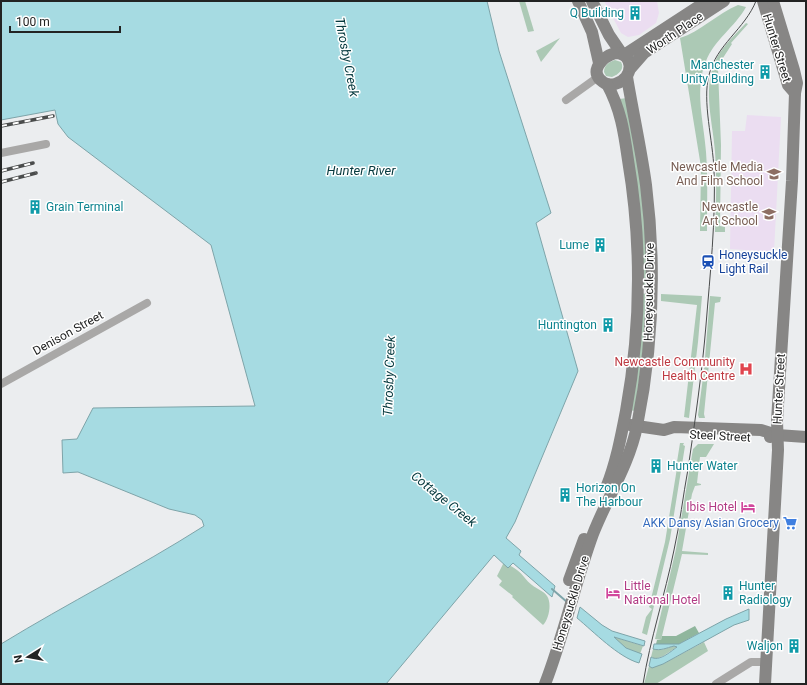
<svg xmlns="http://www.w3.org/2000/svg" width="807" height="685" font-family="Roboto,sans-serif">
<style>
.education{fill:#ebddf1}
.green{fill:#acc9b5}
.forest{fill:#90b69d}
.water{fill:#a6dbe2;stroke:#7ea4a9}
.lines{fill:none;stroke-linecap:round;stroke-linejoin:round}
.stream{stroke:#7ea4a9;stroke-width:2}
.street{stroke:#a9a8a7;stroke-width:8}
.secondary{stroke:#878685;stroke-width:12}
.tram{stroke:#4a4c4c;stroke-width:1}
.rail-casing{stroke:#4a4c4c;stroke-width:3.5}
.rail{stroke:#fff;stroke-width:2;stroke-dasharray:6;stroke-linecap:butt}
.labels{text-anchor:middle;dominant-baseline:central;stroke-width:3;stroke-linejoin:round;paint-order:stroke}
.culture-label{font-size:12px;fill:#0d838f;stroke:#fff;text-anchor:end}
.street-label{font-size:12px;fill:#222323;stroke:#fff}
.education-label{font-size:12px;fill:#785e54;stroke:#fff;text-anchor:end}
.transit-label{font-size:12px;fill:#164399;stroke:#fff;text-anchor:start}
.health-label{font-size:12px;fill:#be3a42;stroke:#fff;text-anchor:end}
.hotel-label{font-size:12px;fill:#b23c85;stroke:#fff;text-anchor:end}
.shop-label{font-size:12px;fill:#366cbe;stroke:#fff;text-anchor:end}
.water-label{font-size:13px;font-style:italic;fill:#05393e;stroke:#fff}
</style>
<rect width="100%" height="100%" fill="#ebedef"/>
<!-- education -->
<g class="education">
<polygon points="604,1 657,1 659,13 656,23 639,35 628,37 621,33"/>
<polygon points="747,115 781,117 774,252 730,249 732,131 745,131"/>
</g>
<!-- green -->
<g class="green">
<polygon points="519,1 525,1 534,31 528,32"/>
<path d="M 738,5 L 746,7 C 735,27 714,40 706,61 C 694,90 704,122 706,152 C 708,178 707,205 707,231 L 700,231 L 701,167 L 680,38 C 700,32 718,13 738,5 Z"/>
<path d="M 746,23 L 748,24 L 731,43 L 732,44 L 721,61 L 722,65 L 718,69 L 721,145 L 720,226 L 725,227 L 725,232 L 715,232 C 716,205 717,178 715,152 C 713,123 703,92 714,64 C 720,48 735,35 746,23 Z"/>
<polygon points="560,38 541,62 536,51"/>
<path d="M 615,60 L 621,62 C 625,69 619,74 612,77 L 606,76 L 604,72 C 604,65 609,62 615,60 Z"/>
<polygon points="627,98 642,180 648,289 640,288 619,99"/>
<polygon points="639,293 648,294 646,328 635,411 629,410"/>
<polygon points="661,294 702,296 698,342 689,418 684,417 697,305 661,301"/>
<polygon points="710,296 721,297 720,302 715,303 704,414 705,418 699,418 698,415 704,370"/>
<polygon points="680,443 684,443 683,445 685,446 670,539 647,635 642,633 646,617 652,609 649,607 665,542 677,468 676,468"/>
<polygon points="698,444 714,444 706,457 700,457 697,483 701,484 701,485 695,486 692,494 682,551 708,553 708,555 682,554 661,640 655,639 676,549 693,449"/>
<path d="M 504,562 C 508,565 513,567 517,570 C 523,574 526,581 532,585 C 537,589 544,591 547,596 C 552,603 549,619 543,625 L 512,597 L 513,596 L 499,585 L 502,581 L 497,576 Z"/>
<polygon points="614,637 643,646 640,654 626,648 614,638"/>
<polygon points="704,642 708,651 656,684 644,684 649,666 652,667 663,664"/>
<polygon points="674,646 677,647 663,656 655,659 651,657 653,649 661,650"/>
</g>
<!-- forest -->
<polygon class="forest" points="695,626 699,633 679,644 656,644 657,640 661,640 662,636 676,636"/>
<!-- water -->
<g class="water">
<path d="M 1,1 L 487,1 L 499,51 L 551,213 L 536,223 L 578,371 L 515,522 L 506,538 L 521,551 L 519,555 L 555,586 L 552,597 L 513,563 L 508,568 L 494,555 L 386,684 L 1,684 L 1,644 C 68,603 138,568 204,526 L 202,520 L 195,515 L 169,509 L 78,472 L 63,473 L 62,440 L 77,439 L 93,408 L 255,406 L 211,245 L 68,137 L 58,124 L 55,110 L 1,120 Z"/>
<path d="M 580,607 L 602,625 L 612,631 L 645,641 L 644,646 L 614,637 L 626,648 L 642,654 L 639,663 C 618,657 594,632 577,618 Z"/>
<path d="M 749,609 L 749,620 L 734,625 L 663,664 L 652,668 L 649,666 L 651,657 C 659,662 670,652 677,647 L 674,646 C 666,648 661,651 653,649 L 654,644 L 679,644 L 726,619 Z"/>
</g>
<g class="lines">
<!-- stream -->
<polyline class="stream" points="552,589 567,602"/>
<!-- street -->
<g class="street">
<polyline points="566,100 598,77"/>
<polyline points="1,153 46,144"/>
<polyline points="1,384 147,303"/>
<polyline points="716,684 751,662 766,662"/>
</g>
<!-- secondary -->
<g class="secondary">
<polyline points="578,1 592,32 599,63"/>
<polyline points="592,1 609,35 622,54"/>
<polyline points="763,1 788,85 795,93"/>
<path d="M 615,53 C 634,52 635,79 615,84 C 611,85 607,85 603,82 C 588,72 602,57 615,53 Z"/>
<polyline points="624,55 707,1"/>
<polyline points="630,69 644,53 724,1"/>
<polyline points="630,425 664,430 674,427 761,430 777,435"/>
<polyline points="770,437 777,435 806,437"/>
<path d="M 606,488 C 616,463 621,437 626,411 C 641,328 642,243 628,160 C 624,132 621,110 607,84"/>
<polyline points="569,580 584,539"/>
<path d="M 545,684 C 564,635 575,583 593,534 C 607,498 629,465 637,426 C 653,347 656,265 646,185 C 641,149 633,113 627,77"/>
<polyline points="765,684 778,450 777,421 792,181 795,93 797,83 794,70 773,1"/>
</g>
<!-- tram -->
<path class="tram" d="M 643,684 C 650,639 665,595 674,550 C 680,523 683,496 688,469 C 695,421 702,373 706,325 C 710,275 716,220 714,170 C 713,141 702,101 709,75 C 716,45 745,29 756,1"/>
<defs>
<g id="rail">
<polyline points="1,126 53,116"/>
<polyline points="1,171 33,163"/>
<polyline points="1,182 36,173"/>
</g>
</defs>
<!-- rail casing -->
<use href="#rail" class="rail-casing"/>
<!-- rail -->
<use href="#rail" class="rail"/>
</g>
<!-- icons -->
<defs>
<symbol id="building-bare" viewBox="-9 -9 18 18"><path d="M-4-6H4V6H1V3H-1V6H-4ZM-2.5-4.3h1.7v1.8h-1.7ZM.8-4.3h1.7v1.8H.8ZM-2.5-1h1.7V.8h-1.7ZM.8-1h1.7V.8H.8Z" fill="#0f9aa8" stroke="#fff" stroke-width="2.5" paint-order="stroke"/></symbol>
<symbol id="university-bare" viewBox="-9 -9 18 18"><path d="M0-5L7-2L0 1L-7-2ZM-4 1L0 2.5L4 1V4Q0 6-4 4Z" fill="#8d6e63" stroke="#fff" stroke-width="2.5" paint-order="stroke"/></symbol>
<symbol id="station-bare" viewBox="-9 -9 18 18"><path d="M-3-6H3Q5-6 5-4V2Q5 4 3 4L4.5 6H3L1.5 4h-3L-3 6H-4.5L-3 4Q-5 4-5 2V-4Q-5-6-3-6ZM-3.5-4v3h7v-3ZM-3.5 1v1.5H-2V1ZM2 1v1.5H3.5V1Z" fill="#1a4fb4" stroke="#fff" stroke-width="2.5" paint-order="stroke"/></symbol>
<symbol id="hospital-bare" viewBox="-9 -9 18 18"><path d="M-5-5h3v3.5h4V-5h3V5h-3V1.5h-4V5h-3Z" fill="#e0444e" stroke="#fff" stroke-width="2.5" paint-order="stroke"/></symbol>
<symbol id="hotel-bare" viewBox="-9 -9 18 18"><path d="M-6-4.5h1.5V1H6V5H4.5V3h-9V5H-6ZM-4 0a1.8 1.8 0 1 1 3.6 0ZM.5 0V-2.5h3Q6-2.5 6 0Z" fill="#d1479c" stroke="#fff" stroke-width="2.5" paint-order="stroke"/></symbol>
<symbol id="supermarket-bare" viewBox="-9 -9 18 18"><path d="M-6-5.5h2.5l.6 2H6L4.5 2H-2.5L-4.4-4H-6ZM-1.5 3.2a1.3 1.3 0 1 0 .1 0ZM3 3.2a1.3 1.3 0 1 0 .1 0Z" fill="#3f7fe0" stroke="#fff" stroke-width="2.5" paint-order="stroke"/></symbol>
</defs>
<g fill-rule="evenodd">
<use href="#building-bare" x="625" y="3" width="20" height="20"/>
<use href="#building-bare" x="755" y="62" width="20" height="20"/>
<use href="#university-bare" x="764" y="164" width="20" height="20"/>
<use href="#building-bare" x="25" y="197" width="20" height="20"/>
<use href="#university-bare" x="759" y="204" width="20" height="20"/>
<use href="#building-bare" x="590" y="235" width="20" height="20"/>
<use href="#station-bare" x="698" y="252" width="20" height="20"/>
<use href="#building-bare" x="598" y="315" width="20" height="20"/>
<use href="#hospital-bare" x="736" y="359" width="20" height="20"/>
<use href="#building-bare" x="646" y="456" width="20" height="20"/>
<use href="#building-bare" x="555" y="485" width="20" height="20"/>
<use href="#hotel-bare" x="738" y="497" width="20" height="20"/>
<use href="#supermarket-bare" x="780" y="513" width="20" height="20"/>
<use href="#hotel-bare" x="603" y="583" width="20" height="20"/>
<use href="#building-bare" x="718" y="583" width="20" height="20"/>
<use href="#building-bare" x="784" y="636" width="20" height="20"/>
</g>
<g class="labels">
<!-- culture labels -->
<g class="culture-label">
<text x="624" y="13">Q Building</text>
<text x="754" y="65">Manchester<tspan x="754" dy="14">Unity Building</tspan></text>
<text x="46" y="207" text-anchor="start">Grain Terminal</text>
<text x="589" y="245">Lume</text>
<text x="597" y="325">Huntington</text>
<text x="667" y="466" text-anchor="start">Hunter Water</text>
<text x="576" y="488" text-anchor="start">Horizon On<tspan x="576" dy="14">The Harbour</tspan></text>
<text x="739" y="586" text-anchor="start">Hunter<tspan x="739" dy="14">Radiology</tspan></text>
<text x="783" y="646">Waljon</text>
</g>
<!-- street labels -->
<g class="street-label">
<text transform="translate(675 33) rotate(-34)">Worth Place</text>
<text transform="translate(777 48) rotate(73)">Hunter Street</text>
<text transform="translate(649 292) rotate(-89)">Honeysuckle Drive</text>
<text transform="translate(68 333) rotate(-29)">Denison Street</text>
<text transform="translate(779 389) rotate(-87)">Hunter Street</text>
<text transform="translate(720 436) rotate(3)">Steel Street</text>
<text transform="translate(571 603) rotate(-73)">Honeysuckle Drive</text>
</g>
<!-- education labels -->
<g class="education-label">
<text x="763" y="167">Newcastle Media<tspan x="763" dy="14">And Film School</tspan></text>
<text x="758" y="207">Newcastle<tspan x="758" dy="14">Art School</tspan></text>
</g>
<!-- transit labels -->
<g class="transit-label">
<text x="719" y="255">Honeysuckle<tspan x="719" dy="14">Light Rail</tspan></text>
</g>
<!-- health labels -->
<g class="health-label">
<text x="735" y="362">Newcastle Community<tspan x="735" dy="14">Health Centre</tspan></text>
</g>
<!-- hotel labels -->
<g class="hotel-label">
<text x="737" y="507">Ibis Hotel</text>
<text x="624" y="586" text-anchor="start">Little<tspan x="624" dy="14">National Hotel</tspan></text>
</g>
<!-- shop labels -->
<g class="shop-label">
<text x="779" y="523">AKK Dansy Asian Grocery</text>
</g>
<!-- water labels -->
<g class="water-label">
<text transform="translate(347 57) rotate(79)">Throsby Creek</text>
<text x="361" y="170">Hunter River</text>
<text transform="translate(389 376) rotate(-88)">Throsby Creek</text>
<text transform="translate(444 499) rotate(39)">Cottage Creek</text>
</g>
</g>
<!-- border -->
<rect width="807" height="685" fill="none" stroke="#222323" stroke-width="4"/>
<!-- north arrow -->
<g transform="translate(28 657) rotate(259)" stroke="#ffffff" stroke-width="3" paint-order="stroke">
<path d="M0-3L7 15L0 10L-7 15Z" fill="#222323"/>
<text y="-6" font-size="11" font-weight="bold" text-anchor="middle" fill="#222323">N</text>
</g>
<!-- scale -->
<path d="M10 26v6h110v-6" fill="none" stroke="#222323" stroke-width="2"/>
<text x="16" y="26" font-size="12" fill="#222323" stroke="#ffffff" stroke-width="3" paint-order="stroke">100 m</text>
</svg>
